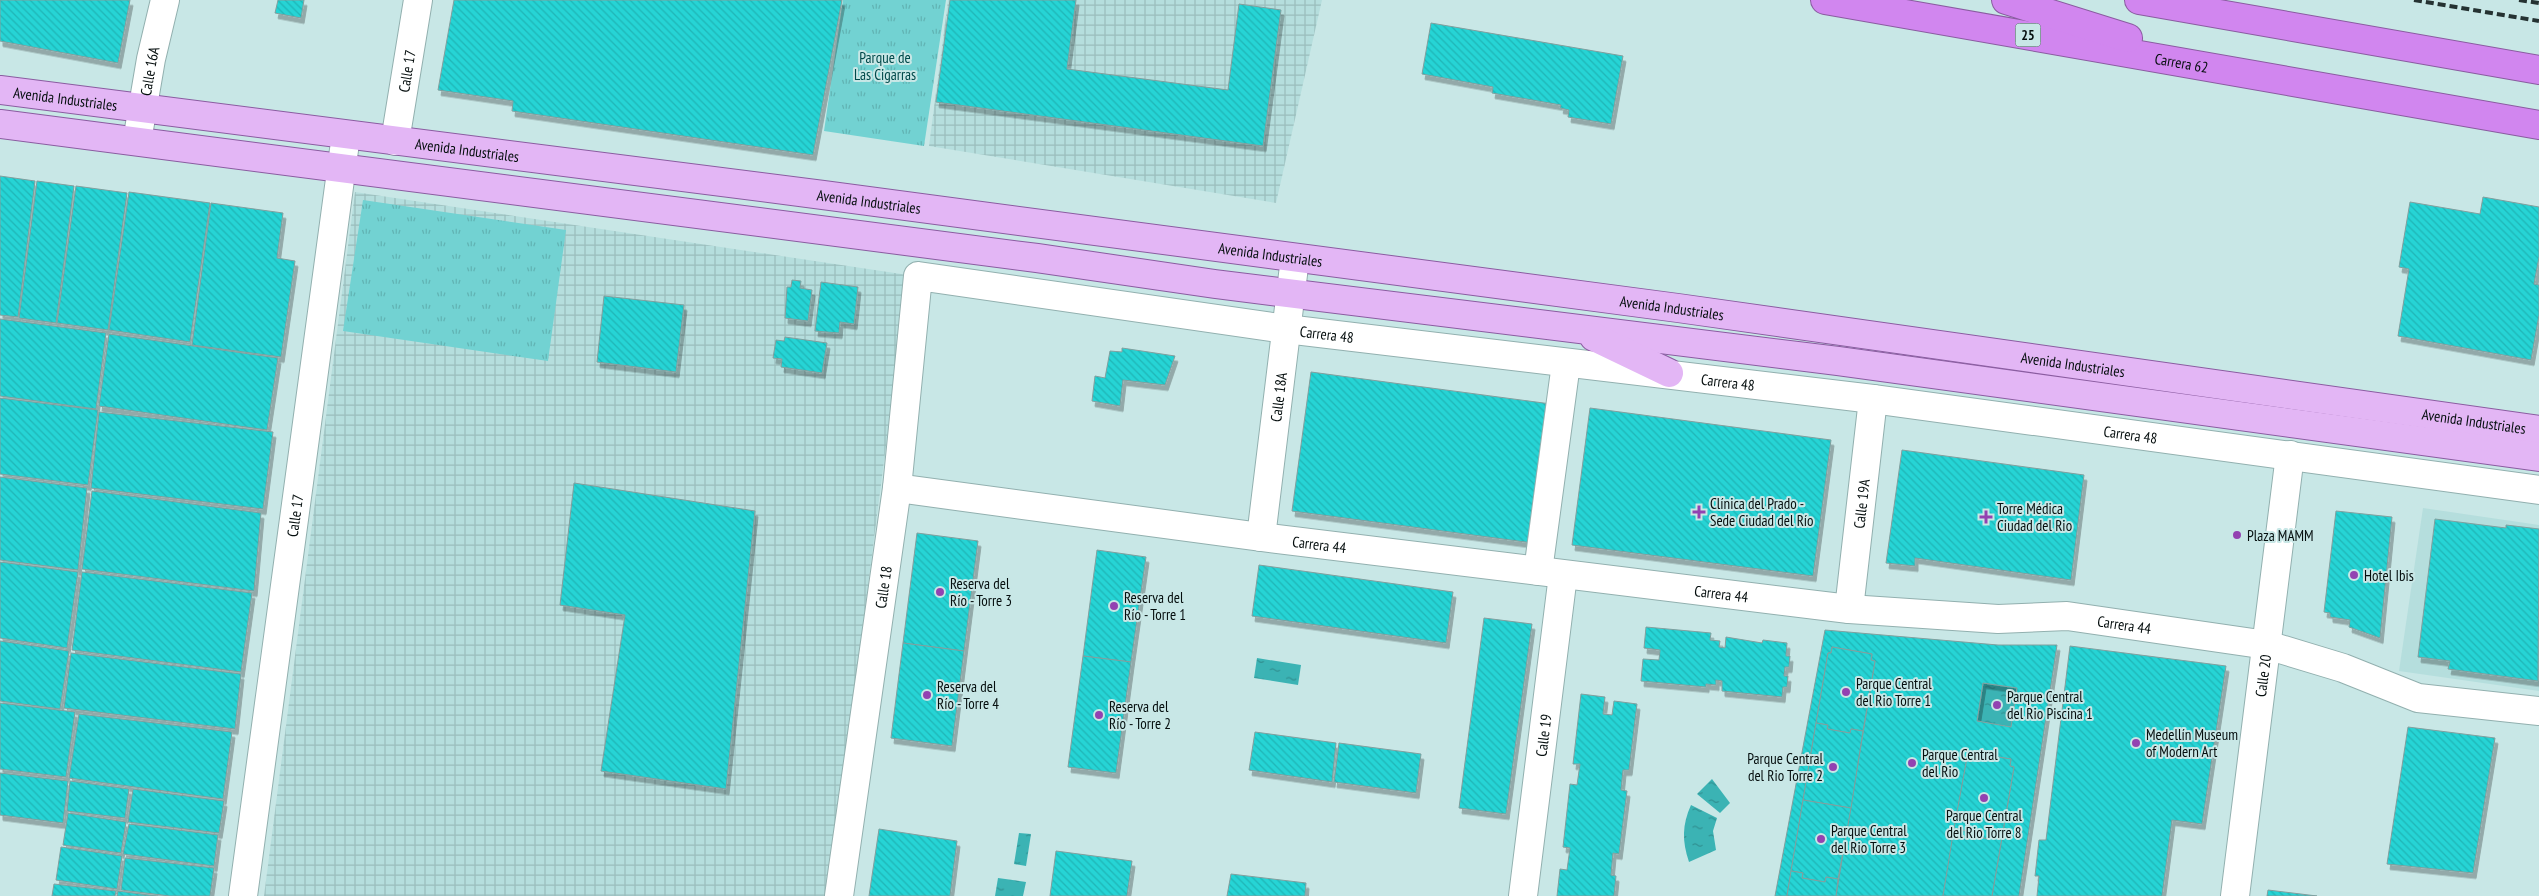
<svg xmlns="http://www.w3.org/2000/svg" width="2539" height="896" font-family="'PT Sans Narrow',sans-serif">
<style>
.built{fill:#b5dedd}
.industrial{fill:url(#industrial-grid)}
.park{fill:url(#park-tufts)}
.water{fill:url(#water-ripples)}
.building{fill:url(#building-back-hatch);stroke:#829f9e;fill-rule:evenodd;filter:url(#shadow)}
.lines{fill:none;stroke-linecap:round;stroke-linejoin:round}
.minor-casing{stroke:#92b0af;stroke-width:30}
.major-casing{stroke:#8a5ca0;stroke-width:30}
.highway-casing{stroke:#8a5ca0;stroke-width:30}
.minor{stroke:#fff;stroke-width:28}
.major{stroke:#e3b6f5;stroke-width:28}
.highway{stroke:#d186ef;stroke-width:28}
.rail{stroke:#253232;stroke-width:4;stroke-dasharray:8 4;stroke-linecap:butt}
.poi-dot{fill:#9342b1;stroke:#c8e7e6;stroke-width:2}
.labels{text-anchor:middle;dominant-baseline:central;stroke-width:4;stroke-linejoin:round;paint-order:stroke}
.shield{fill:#c8e7e6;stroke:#404f4f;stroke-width:1}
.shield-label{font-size:14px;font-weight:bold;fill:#050e0e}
.park-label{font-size:15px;fill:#00494a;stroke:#c8e7e6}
.street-label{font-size:15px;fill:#050e0e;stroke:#c8e7e6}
.poi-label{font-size:15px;fill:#050e0e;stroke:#c8e7e6;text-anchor:start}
</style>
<defs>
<pattern id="industrial-grid" width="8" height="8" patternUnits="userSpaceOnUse" patternTransform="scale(1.25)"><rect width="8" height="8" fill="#b5dedd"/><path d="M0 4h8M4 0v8" fill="none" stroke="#9abdbc"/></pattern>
<pattern id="park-tufts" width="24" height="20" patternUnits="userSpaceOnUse" patternTransform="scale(1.25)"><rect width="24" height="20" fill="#72d2d2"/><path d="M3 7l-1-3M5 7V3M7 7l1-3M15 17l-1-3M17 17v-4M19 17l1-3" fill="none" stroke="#61b3b3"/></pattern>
<pattern id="water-ripples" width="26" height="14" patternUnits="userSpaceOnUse" patternTransform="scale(1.25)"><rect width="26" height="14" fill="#3bb3b4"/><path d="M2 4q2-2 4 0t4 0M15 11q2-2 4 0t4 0" fill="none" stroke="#309091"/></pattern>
<pattern id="building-back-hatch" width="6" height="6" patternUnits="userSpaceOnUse" patternTransform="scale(1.25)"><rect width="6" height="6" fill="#25d4d5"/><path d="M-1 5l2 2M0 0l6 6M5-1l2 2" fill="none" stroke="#20b5b6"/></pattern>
<filter id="shadow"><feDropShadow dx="3" dy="5.5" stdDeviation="0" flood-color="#0004"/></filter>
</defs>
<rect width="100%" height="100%" fill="#c8e7e6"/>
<!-- built -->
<polygon class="built" points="2423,508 2539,525 2539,691 2399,671"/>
<!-- industrial -->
<g class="industrial">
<polygon points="948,0 1322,0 1276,203 929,146"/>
<polygon points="355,192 908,275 828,896 264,896"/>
</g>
<!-- park -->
<g class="park">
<polygon points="843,0 946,0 924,146 824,131"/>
<polygon points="363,200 566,230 548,361 343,331"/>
</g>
<!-- water -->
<g class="water">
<polygon points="1257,658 1301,665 1298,685 1254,678"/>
<polygon points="1983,683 2017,688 2011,727 1977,721"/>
<polygon points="1712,779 1730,803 1720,813 1697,794"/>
<path d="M 1691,805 L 1717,818 L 1713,831 L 1716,850 L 1689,862 C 1682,841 1682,825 1691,805 Z"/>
<polygon points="1019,833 1031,834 1026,866 1014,864"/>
<polygon points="998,878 1026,882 1023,896 995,896"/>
</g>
<!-- building -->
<g class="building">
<polygon points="0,0 130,0 118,63 0,41"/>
<polygon points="278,0 304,0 301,18 275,13"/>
<polygon points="454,0 842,0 813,155 512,111 513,101 438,90"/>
<polygon points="950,0 1076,0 1067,69 1228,90 1239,4 1281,10 1263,146 936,102"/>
<polygon points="1431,23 1623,56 1611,124 1568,117 1569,110 1560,108 1561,105 1492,93 1493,87 1422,74"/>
<polygon points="0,176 35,181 18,317 0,315"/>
<polygon points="37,181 74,186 56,323 19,318"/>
<polygon points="76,186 127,193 108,330 57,323"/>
<polygon points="129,192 210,203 190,342 109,330"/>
<polygon points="2483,197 2539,207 2539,257 2534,284 2539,285 2539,315 2531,360 2398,336 2409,269 2399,267 2410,202 2480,214"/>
<polygon points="211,203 283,213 277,258 295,261 281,357 192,345"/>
<polygon points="792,280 801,281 800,288 812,290 808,321 785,318 787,287 791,287"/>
<polygon points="821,282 858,287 854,324 840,322 839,333 815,331"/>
<polygon points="604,296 684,305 676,372 597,362"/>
<polygon points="0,319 106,333 96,409 0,396"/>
<polygon points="109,334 278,358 267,430 99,406"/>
<polygon points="785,337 827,343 822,373 781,367 782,359 773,358 776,340 784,341"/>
<polygon points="1122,348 1175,356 1165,385 1123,380 1120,406 1092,401 1095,376 1105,378 1110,351 1122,352"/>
<polygon points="1311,372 1551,404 1533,543 1292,511"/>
<polygon points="0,398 98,410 88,485 0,474"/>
<polygon points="1590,408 1831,440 1813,576 1572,545"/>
<polygon points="99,412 273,432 263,509 91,488"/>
<polygon points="1902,450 2084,475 2071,580 1915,558 1915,566 1886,563"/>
<polygon points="0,477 87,488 78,570 0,560"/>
<polygon points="574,483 755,511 726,789 601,771 625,615 560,605"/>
<polygon points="92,491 261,513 254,591 82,569"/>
<polygon points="2336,511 2392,517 2380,638 2349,627 2350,620 2330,617 2330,613 2324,612"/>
<polygon points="2435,519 2506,528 2506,525 2539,529 2538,681 2448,669 2450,661 2418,657"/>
<polygon points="917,533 978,541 964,651 903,643"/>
<polygon points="1097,550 1146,557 1131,662 1083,656"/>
<polygon points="0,562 78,572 67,648 0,638"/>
<polygon points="1259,565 1453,592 1446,643 1252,616"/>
<polygon points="82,572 252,593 241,672 72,650"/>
<polygon points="1484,618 1532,624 1506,814 1459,808"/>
<polygon points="1646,627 1711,633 1710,640 1720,641 1719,647 1725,648 1726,637 1762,643 1763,640 1787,643 1786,656 1790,656 1789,667 1785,667 1784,676 1788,676 1787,687 1783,687 1782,697 1722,691 1722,681 1716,680 1716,685 1706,684 1706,687 1641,681 1643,659 1659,660 1660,650 1644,648"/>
<path d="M 1825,630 L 1998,645 L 2057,645 L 2019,896 L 1992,896 L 2014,767 L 2010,766 L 2011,759 L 1971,753 L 1969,759 L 1967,758 L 1943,896 L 1836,896 L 1875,661 L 1871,660 L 1872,654 L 1832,647 L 1831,653 L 1828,653 L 1787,896 L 1775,896 ZM 1983,683 L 2017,688 L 2011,727 L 1977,721 Z"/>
<polygon points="0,641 69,651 60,709 0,701"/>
<polygon points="903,643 964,651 952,746 891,738"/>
<polygon points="2070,646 2226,666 2202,824 2172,820 2162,896 2037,896 2039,876 2035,876 2039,840 2046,840"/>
<polygon points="1832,647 1872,654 1871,660 1875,661 1863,731 1851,729 1850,733 1827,729 1828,725 1816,723 1828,653 1831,653"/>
<polygon points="71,653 241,674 235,729 64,708"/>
<polygon points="1083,656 1131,662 1116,773 1068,767"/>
<polygon points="1581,694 1605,697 1603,714 1612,715 1614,701 1637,704 1629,770 1623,770 1621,790 1627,791 1619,854 1613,853 1611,875 1616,876 1614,896 1557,896 1560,869 1567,870 1570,848 1563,847 1570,784 1577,785 1580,764 1573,764"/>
<polygon points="0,703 75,712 66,777 0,769"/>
<polygon points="79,714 232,732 223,799 69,778"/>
<polygon points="1816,723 1828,725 1827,729 1850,733 1851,729 1863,731 1851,808 1803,800"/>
<polygon points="2408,727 2495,738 2473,873 2387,864"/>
<polygon points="1255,732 1336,743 1332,782 1249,770"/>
<polygon points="1339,743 1421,754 1416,793 1334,782"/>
<polygon points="1971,753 2011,759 2010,766 2014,767 2002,837 1990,834 1989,839 1966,835 1967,831 1954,828 1967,758 1969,759"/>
<polygon points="0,773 68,781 63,823 0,815"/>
<polygon points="70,781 129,789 125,818 67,811"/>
<polygon points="133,789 224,801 219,833 128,822"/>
<polygon points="1803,800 1851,808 1838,879 1826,877 1825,882 1802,878 1803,873 1791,871"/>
<polygon points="68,813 126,822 121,853 63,845"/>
<polygon points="129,824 218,835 214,866 123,854"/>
<polygon points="1954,828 1967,831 1966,835 1989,839 1990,834 2002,837 1992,896 1943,896"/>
<polygon points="879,829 957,841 950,896 869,896"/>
<polygon points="61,847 122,856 117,889 56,880"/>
<polygon points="1056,851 1132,861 1127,896 1050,896"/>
<polygon points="125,858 214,868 210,896 170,896 121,890"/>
<polygon points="1791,871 1803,873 1802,878 1825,882 1826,877 1838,879 1836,896 1787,896"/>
<polygon points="1231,874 1306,883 1305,896 1227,896"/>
<polygon points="54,884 116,891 115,896 52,896"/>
<polygon points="2268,890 2317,896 2267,896"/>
<polygon points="118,891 156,896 117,896"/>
</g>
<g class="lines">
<defs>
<g id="minor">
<path id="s1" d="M 137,141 L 151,59 L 165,0"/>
<path id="s2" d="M 395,141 L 418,0"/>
<path id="s3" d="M 897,488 L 1261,537 L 1849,609 L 1998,619 L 2067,616 L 2267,645 L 2343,668 L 2418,698 L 2539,711"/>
<path id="s4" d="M 1261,537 L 1295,258"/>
<polyline points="1538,571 1565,371"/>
<path id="s5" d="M 1849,609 L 1873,399"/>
<path id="s6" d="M 243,896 L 346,135"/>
<path id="s7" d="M 839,896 L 897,488 L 918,276 L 1286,329 L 1873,399 L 2539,490"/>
<path id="s8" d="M 1523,896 L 1563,575"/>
<path id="s9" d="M 2235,896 L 2290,455"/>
</g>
<g id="major">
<path id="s10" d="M 0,90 L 823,195 L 1678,308 L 2539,430"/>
<polyline points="0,124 1037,258 1215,284 1838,361 2539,457"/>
<polyline points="1594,337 1669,373"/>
</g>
<g id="highway">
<path id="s11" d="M 1825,0 L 2539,125"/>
<polyline points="2006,0 2128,38"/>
<polyline points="2139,0 2539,70"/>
</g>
</defs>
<!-- minor casing -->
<use href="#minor" class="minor-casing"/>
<!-- major casing -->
<use href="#major" class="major-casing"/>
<!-- highway casing -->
<use href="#highway" class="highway-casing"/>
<!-- minor -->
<use href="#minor" class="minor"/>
<!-- major -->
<use href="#major" class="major"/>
<!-- highway -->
<use href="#highway" class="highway"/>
<!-- rail -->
<g class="rail">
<polyline points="2414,0 2539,21"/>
<polyline points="2519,0 2539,3"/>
</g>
</g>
<!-- markers -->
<g class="poi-dot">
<path d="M1696.5 504.5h5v5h5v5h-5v5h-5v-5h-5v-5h5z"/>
<path d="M1983.5 509.5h5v5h5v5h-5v5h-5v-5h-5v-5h5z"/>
<circle cx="2237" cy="535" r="5"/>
<circle cx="2354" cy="575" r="5"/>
<circle cx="940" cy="592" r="5"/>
<circle cx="1114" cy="606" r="5"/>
<circle cx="1846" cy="692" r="5"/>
<circle cx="927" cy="695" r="5"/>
<circle cx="1997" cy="705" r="5"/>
<circle cx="1099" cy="715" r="5"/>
<circle cx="2136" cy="743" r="5"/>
<circle cx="1912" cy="763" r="5"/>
<circle cx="1833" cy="767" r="5"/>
<circle cx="1984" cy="798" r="5"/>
<circle cx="1821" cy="839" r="5"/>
</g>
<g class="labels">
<!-- shield labels -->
<rect class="shield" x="2015.5" y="23.5" width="25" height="23" rx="4"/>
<g class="shield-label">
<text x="2028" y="35">25</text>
</g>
<!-- park labels -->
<g class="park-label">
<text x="885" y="57">Parque de<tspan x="885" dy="17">Las Cigarras</tspan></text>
</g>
<!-- street labels -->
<g class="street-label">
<text stroke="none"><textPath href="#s11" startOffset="362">Carrera 62</textPath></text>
<text stroke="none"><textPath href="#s1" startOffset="71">Calle 16A</textPath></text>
<text stroke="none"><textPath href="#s2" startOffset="71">Calle 17</textPath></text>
<text stroke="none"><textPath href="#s10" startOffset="66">Avenida Industriales</textPath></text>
<text stroke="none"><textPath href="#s10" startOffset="471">Avenida Industriales</textPath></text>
<text stroke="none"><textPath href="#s10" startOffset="876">Avenida Industriales</textPath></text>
<text stroke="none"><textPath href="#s10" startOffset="1281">Avenida Industriales</textPath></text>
<text stroke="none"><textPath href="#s10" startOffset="1686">Avenida Industriales</textPath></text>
<text stroke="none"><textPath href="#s7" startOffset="1038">Carrera 48</textPath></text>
<text stroke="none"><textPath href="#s10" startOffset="2091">Avenida Industriales</textPath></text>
<text stroke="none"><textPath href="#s7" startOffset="1442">Carrera 48</textPath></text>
<text stroke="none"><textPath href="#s4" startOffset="141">Calle 18A</textPath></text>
<text stroke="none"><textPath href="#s10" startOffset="2496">Avenida Industriales</textPath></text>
<text stroke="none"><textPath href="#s7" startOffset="1848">Carrera 48</textPath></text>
<text stroke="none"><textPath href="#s5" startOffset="106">Calle 19A</textPath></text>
<text stroke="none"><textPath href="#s6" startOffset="384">Calle 17</textPath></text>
<text stroke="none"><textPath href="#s3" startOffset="426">Carrera 44</textPath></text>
<text stroke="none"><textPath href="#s7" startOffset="312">Calle 18</textPath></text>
<text stroke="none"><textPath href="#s3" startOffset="831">Carrera 44</textPath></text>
<text stroke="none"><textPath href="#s3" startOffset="1236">Carrera 44</textPath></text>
<text stroke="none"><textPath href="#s9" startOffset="222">Calle 20</textPath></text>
<text stroke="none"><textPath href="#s8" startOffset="162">Calle 19</textPath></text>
</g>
<!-- poi labels -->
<g class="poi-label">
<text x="1710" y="503">Clínica del Prado -<tspan x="1710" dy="17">Sede Ciudad del Río</tspan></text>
<text x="1997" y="508">Torre Médica<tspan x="1997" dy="17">Ciudad del Rio</tspan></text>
<text x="2247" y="535">Plaza MAMM</text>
<text x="2364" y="575">Hotel Ibis</text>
<text x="950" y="583">Reserva del<tspan x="950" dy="17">Río - Torre 3</tspan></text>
<text x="1124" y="597">Reserva del<tspan x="1124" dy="17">Río - Torre 1</tspan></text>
<text x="1856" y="683">Parque Central<tspan x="1856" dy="17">del Rio Torre 1</tspan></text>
<text x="937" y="686">Reserva del<tspan x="937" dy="17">Río - Torre 4</tspan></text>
<text x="2007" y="696">Parque Central<tspan x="2007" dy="17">del Rio Piscina 1</tspan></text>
<text x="1109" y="706">Reserva del<tspan x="1109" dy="17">Río - Torre 2</tspan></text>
<text x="2146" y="734">Medellín Museum<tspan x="2146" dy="17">of Modern Art</tspan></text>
<text x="1922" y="754">Parque Central<tspan x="1922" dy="17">del Rio</tspan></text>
<text x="1823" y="758" text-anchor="end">Parque Central<tspan x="1823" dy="17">del Rio Torre 2</tspan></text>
<text x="1984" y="815" text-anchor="middle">Parque Central<tspan x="1984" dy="17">del Rio Torre 8</tspan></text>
<text x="1831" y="830">Parque Central<tspan x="1831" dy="17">del Rio Torre 3</tspan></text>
</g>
</g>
</svg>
